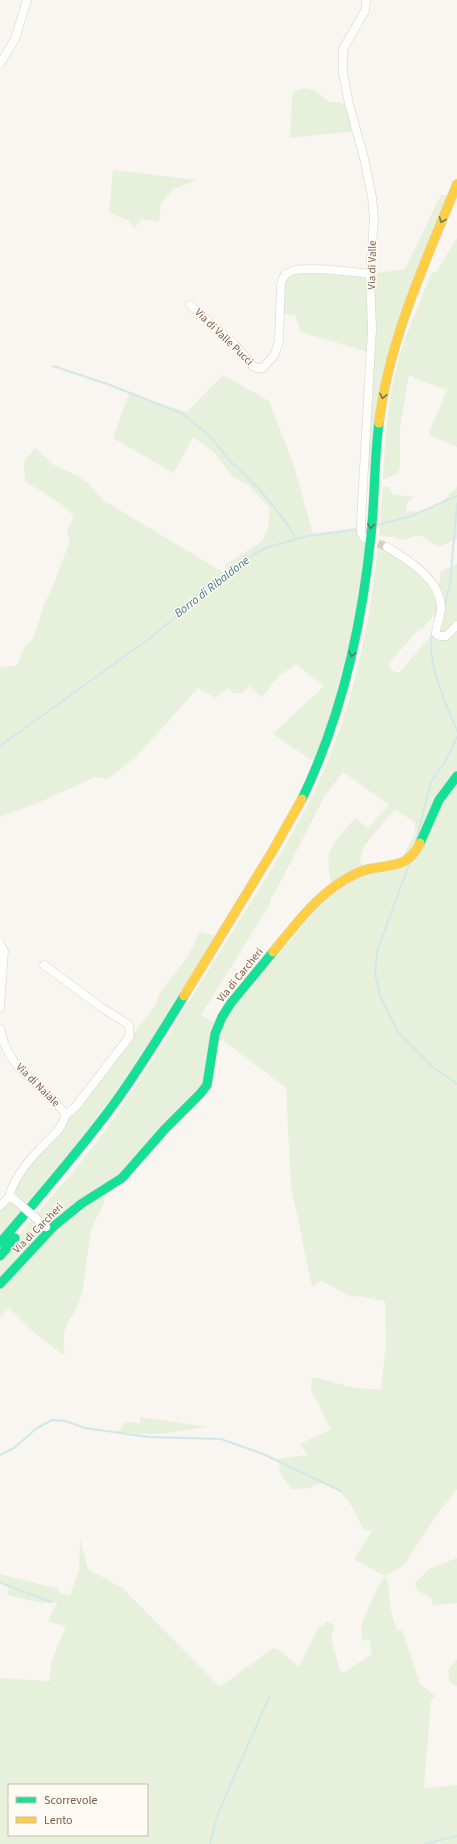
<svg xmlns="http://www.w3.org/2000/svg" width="457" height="1844" font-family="'Source Sans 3',sans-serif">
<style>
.green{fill:#e7f0db;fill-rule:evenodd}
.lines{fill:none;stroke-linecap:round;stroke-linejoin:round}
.stream{stroke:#d0e8ea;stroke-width:2}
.street-tunnel{stroke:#d9cfc7;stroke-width:8;stroke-dasharray:8 4;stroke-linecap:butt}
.street-casing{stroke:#d7d1cb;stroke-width:9}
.fast-casing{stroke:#d9d2cb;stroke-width:10}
.slow-casing{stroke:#d9d2cb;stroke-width:10}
.street{stroke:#fefefd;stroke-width:8}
.fast{stroke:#16e098;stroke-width:9}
.slow{stroke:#ffcf43;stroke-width:9}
.street-bridge-casing{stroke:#d7d1cb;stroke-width:9;stroke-linecap:butt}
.street-bridge{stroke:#fefefd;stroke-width:8}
.oneway{stroke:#617d60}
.labels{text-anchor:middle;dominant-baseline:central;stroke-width:3;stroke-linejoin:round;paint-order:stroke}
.street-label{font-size:11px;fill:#7a5c4d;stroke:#fffaf3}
.water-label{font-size:12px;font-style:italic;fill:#437c86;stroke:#fffaf3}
</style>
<rect width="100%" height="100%" fill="#f9f5f0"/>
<!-- green -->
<g class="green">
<polygon points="304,88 314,90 330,102 349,104 356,131 290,138 292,98 294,91"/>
<polygon points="113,170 197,180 174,189 161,203 159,222 141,219 135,228 129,221 109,212"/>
<polygon points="441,195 453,195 393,352 375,471 365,469 371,353 301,332 295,315 279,314 281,284 292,271 370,274 405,269"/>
<path d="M 457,238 L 457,447 L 431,436 L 429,432 L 447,390 L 416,379 L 409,374 L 400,428 L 400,467 L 398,473 L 383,480 C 385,445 387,409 395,374 C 403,340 418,307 431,274 L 437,271 Z"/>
<polygon points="223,375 269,401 294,466 313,534 356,528 371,528 365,585 317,764 273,734 324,686 296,664 278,677 262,697 249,686 242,693 234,693 227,688 216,698 198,688 137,756 108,779 95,777 40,802 0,817 0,668 17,665 25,647 33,639 44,605 55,581 70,540 67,532 74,516 61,504 25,481 24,461 35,448 54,465 78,476 89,484 103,500 226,574 225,565 262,541 268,529 270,508 248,485 233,477 214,452 193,437 174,473 113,438 129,394 187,412"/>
<path d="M 383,487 L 389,487 L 392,494 L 413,497 L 407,502 L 406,509 L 408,511 C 412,511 416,512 420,512 C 430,512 451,495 457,487 L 457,539 L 438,547 L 421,535 L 402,540 L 394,537 L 379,536 Z"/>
<path d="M 378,544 L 404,557 L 438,590 L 441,571 L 457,564 L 457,1489 L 434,1519 L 404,1565 L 385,1576 C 391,1587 388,1592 390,1603 C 391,1612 394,1623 397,1631 L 402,1630 L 420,1684 L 435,1696 L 431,1701 L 424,1788 L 457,1785 L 457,1844 L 0,1844 L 0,1678 L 49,1681 L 52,1660 L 66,1626 L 48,1622 L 57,1602 L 41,1603 L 7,1595 L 9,1586 L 0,1583 L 0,1574 L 59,1589 L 59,1593 L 70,1595 L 79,1570 L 80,1538 L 88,1569 L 122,1588 L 220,1687 L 273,1648 L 279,1650 L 299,1667 L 319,1626 L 322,1627 L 326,1621 L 335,1626 L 331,1637 L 340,1671 L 343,1673 L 372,1654 L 369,1639 L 362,1641 L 361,1625 L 378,1586 L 385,1576 L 355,1560 L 356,1556 L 373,1530 L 363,1530 C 354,1507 346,1492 323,1482 C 315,1488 300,1490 291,1489 L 280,1472 L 278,1459 C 288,1458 298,1456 308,1455 L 300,1444 L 331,1429 C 322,1416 321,1404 311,1392 L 312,1377 C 334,1382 357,1391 381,1389 L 386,1344 L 385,1301 L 358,1296 L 352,1297 L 321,1281 L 312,1287 L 291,1186 L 286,1088 L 216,1035 L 207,1085 L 105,1194 C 106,1206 95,1217 92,1229 C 86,1251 87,1274 81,1296 C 74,1322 59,1321 65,1354 L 62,1354 L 30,1329 L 9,1308 L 0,1317 L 0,1256 C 35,1215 72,1176 103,1133 C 143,1079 177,1020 213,963 C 249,905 287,848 317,786 C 352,711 370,626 378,544 ZM 432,617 L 440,618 L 436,629 L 399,673 L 394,672 L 388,664 L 419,629 L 423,628 ZM 343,772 L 389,805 L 368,828 L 355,818 C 348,826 331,844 329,854 C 327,865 330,878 333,889 L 219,1025 L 201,1015 L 270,904 L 271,898 L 278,887 L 324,797 ZM 395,809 L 415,823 L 415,833 L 399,864 L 367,869 L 360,862 L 364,846 ZM 9,1785 L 147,1785 L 147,1835 L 9,1835 Z"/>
<polygon points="200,932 220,937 155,1042 0,1243 0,1206 13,1185 155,1006 159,994 188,956"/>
<polygon points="140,1417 208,1427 161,1434 117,1433 126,1421 140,1424"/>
<polygon points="457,1558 457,1603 433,1605 432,1599 417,1590 415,1583 429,1569"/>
<polygon points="457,1659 457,1686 450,1683 448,1671"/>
</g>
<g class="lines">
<!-- stream -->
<g class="stream">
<polyline points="53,366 110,385 183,414 212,438 227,458 260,490 282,517 297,539"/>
<polyline points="377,525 411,516 457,496"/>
<polyline points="444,610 450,584 457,504"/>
<path d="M 433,631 C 424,657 447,706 457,731"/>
<polyline points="0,746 150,638 179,614 197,595 254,554 268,547 308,536 359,529"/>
<polyline points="417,837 431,782 445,762 457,737"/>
<polyline points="409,865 377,951 375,975 381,998 398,1032 434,1068 457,1084"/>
<polyline points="0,1455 14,1448 37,1428 52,1420 66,1421 85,1428 149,1437 221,1439 263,1454 341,1491"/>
<polyline points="0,1583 51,1602"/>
<polyline points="210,1844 217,1816 269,1697"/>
<polyline points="425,1844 457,1836"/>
</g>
<!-- street-tunnel -->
<polyline class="street-tunnel" points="367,539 387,547"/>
<defs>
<g id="street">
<polyline points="0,64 15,39 27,0"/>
<path d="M 190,305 L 235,345 L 253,366 L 257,368 L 263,368 L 275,354 L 279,341 L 281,284 C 282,277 286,273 292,271 C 306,266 354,272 370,274"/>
<polyline points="364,538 361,533 361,521 372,329 370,274 374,220 372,197 364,158 349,104 343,73 343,49 365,11 366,0"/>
<path d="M 387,547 C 408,560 439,578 441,606 C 442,616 436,624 436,634 L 439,636 L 446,636 L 457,625"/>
<polyline points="0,943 4,951 0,1008"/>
<polyline points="44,965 101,1007 129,1025 130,1036 77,1105 65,1116"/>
<path d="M 0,1029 C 3,1040 6,1051 13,1060 C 23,1075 63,1105 65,1116 C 62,1130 48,1140 39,1150 C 26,1163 14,1179 9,1197"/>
<polyline points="0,1206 9,1197 13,1199"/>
</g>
<g id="fast">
<path d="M 302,799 C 342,716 362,626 371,535 C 375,498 374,460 379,423"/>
<polyline points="420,843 439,800 457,776"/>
<path d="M 0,1243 C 37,1200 74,1157 108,1112 C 136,1075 160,1035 184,996"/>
<polyline points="0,1256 15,1238"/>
<polyline points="0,1284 54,1226 81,1204 122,1178 165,1129 200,1094 207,1085 215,1034 222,1017 231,1003 273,952"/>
</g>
<g id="slow">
<path d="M 379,423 C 389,339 426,261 457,184"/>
<path d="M 273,952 C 293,928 314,899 341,882 C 349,877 360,871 369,869 C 393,864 408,868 420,843"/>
<polyline points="184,996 272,852 302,799"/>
</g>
</defs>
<!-- street casing -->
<use href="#street" class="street-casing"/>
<!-- fast casing -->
<use href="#fast" class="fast-casing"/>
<!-- slow casing -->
<use href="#slow" class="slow-casing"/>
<!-- street -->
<use href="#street" class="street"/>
<!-- fast -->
<use href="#fast" class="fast"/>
<!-- slow -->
<use href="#slow" class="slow"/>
<defs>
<polyline id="street-bridge" points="14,1199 46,1227"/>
</defs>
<!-- street-bridge casing -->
<use href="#street-bridge" class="street-bridge-casing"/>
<!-- street-bridge -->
<use href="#street-bridge" class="street-bridge"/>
</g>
<!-- one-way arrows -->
<defs><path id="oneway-chevron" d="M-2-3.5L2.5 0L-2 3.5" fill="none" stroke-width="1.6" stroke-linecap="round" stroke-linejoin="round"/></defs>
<g class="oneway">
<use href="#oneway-chevron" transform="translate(442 220) rotate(112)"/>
<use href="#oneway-chevron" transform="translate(383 396) rotate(102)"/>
<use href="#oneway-chevron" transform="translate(371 526) rotate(96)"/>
<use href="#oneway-chevron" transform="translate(352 654) rotate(104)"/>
</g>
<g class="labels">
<!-- street labels -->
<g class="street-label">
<text transform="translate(372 265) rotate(-89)">Via di Valle</text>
<text transform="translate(224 337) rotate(44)">Via di Valle Pucci</text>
<text transform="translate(240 975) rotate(-51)">Via di Carcheri</text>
<text transform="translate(38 1085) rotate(45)">Via di Naiale</text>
<text transform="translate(38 1228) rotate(-45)">Via di Carcheri</text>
</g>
<!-- water labels -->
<g class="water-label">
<text transform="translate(212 587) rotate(-38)">Borro di Ribaldone</text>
</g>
</g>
<!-- legend -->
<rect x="8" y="1784" width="140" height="52" fill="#fffaf3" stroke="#cabbb1"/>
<rect x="16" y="1797" width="20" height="6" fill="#16e098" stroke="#cabbb1"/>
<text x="44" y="1804" font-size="12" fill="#7a5c4d">Scorrevole</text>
<rect x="16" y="1817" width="20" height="6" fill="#ffcf43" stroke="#cabbb1"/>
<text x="44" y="1824" font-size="12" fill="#7a5c4d">Lento</text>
</svg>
